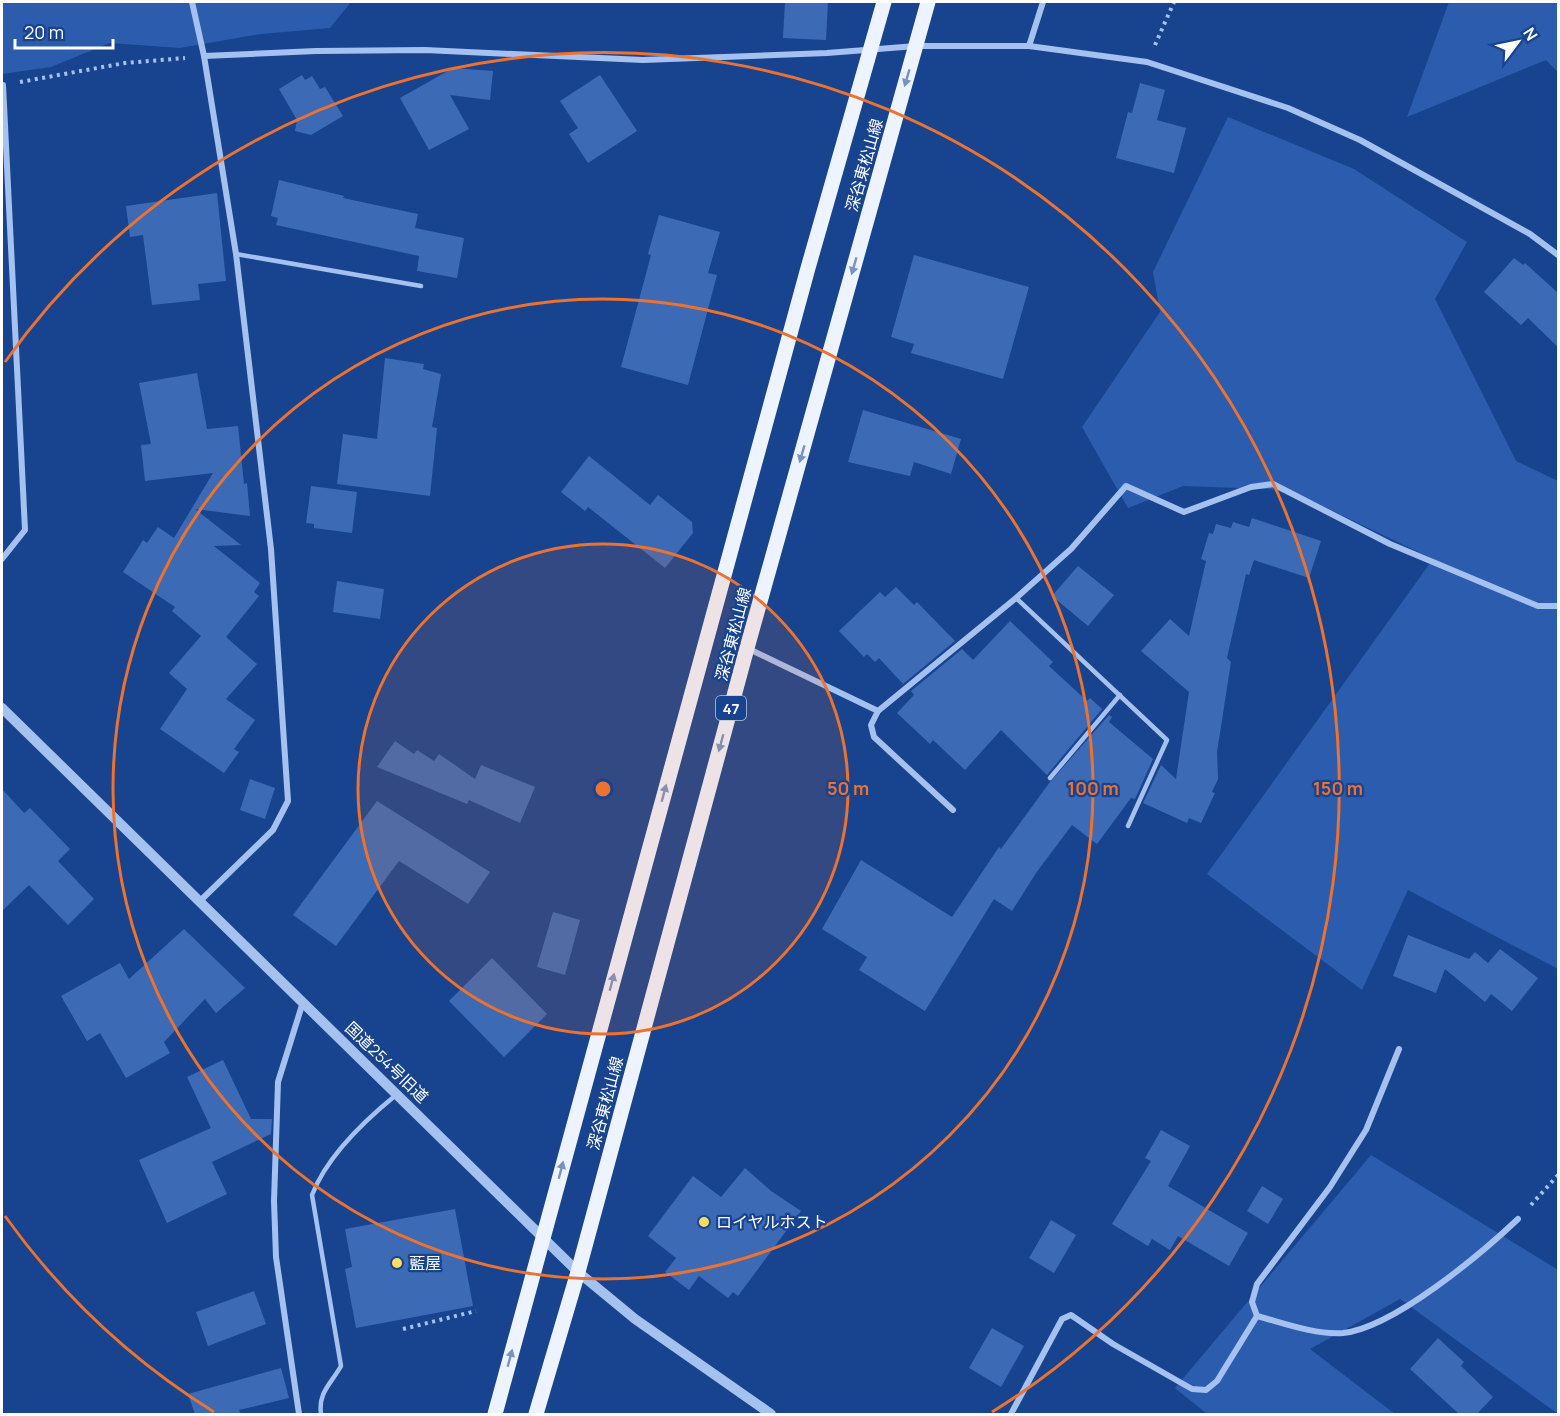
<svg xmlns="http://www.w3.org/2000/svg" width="1560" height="1416" font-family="Manrope,'Noto Sans JP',sans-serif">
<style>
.green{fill:#2b5cad}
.building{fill:#3d6ab5}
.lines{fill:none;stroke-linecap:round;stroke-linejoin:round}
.path{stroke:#a5c1ef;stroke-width:4;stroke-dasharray:3 4.5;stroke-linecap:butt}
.service{stroke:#a5c1ef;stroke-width:4.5}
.minor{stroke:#a5c1ef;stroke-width:6}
.tertiary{stroke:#a5c1ef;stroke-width:10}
.primary{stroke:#edf3ff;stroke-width:15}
.oneway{fill:#7893c1}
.ring{fill:none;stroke:#eb7230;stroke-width:3}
.poi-dot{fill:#ffdd63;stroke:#18448f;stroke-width:2}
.labels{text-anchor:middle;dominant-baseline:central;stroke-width:4.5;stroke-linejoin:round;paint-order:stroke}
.shield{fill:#18448f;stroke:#bac7dd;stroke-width:1.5}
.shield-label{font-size:15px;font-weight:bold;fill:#fff}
.street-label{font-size:16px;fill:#fff;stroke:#18448f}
.poi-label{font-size:16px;fill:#fff;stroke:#18448f;text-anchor:start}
.centre{fill:#eb7230;stroke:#18448f;stroke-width:3}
.ring-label{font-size:18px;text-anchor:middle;font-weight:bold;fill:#eb7230;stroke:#18448f;stroke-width:4.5;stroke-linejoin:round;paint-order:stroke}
</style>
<rect width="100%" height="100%" fill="#18448f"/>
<!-- green -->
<g class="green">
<polygon points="2,2 351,2 330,28 261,34 180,48 110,43 51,67 2,74"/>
<polygon points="1449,2 1558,2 1558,72 1546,60 1407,117"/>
<polygon points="1228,117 1354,169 1467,242 1435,299 1516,461 1558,481 1558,969 1408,890 1362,990 1207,874 1433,559 1289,490 1183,486 1128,508 1082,427 1160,312 1153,272"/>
<polygon points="1371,1155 1558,1270 1558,1414 1400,1299 1310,1349 1395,1414 1207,1414 1175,1388"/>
</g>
<!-- building -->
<g class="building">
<polygon points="785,2 828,2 826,40 783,38"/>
<polygon points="453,68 493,71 490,100 450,95 469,129 429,150 400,98"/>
<polygon points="302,75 305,80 312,76 320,89 325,87 343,116 311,135 295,131 297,120 279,89"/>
<polygon points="600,75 637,131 588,163 569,134 578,128 560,101"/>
<polygon points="1140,83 1165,90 1157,120 1186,128 1174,173 1116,158 1128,112 1132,113"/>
<polygon points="279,180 344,196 343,198 418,214 415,228 464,238 457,278 417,271 419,256 276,225 278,218 271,216"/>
<polygon points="217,193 226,281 198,284 200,300 152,305 143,235 130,237 126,206"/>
<polygon points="659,215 720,232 708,273 717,275 688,385 621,367 651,255 648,254"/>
<polygon points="914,255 1029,287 1003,379 911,353 914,344 891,337"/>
<polygon points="1514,258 1523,265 1525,263 1558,293 1558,347 1528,318 1521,325 1484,292"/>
<polygon points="385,358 424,364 423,369 441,374 432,427 437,428 430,496 337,484 343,434 377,439"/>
<polygon points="197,373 207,429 238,426 244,484 247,483 250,516 195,509 241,545 214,546 260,583 254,592 259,596 226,637 257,664 226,699 255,720 234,749 239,752 224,773 160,729 187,689 169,673 201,636 172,611 175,607 123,572 143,540 147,543 158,527 174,538 213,473 145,481 141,445 151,444 139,383"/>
<polygon points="863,410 961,439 951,474 914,462 910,476 848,462"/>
<polygon points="589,456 650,505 658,495 692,522 693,533 665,568 588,507 585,511 561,492"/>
<polygon points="311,486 357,492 352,533 314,528 314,524 306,523"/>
<polygon points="1252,518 1321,541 1309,578 1254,560 1249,575 1246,574 1227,658 1231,662 1217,752 1218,779 1212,792 1215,793 1201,823 1189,818 1187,823 1143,803 1161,765 1176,779 1189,692 1141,651 1170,619 1189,636 1206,561 1201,559 1209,533 1213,534 1216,524 1231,528 1233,522 1249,527"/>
<polygon points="1078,566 1114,595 1088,626 1052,596"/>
<polygon points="337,581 384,589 380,619 333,612"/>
<polygon points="896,587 914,605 917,602 955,641 903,684 879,658 875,662 867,654 864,657 839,631 880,592 885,597"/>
<polygon points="1010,621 1053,662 1049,666 1087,701 1090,698 1102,709 1047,775 1001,730 965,770 933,740 930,744 897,713 914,695 911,691 962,649 973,660"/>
<polygon points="1109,715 1112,717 1109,722 1153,759 1135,799 1131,798 1097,844 1072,825 1036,873 1012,911 994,899 925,1011 859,970 867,957 822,929 861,860 952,917 999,847 1001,849 1050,782"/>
<polygon points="395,741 414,754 417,750 434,761 439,754 475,779 481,765 535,787 520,823 469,800 467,804 377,767"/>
<polygon points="250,779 275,788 265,819 240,810"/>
<polygon points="2,789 24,813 30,808 70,849 58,861 94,899 68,925 29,885 2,911"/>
<polygon points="377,801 490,872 468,904 399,861 336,946 293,915"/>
<polygon points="553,912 580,920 565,975 537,967"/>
<polygon points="184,929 245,988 216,1013 205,999 164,1042 170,1053 126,1078 100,1033 87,1041 61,996 120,963 129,979"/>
<polygon points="1408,935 1469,959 1475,952 1488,963 1500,949 1538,978 1512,1011 1491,994 1485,1002 1445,969 1436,993 1393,976"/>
<polygon points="492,958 547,1014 504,1057 449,1001"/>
<polygon points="223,1060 251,1119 272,1119 271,1134 212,1162 227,1194 167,1223 139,1160 211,1128 187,1077"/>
<polygon points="1161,1130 1190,1146 1168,1186 1248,1233 1229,1266 1178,1236 1170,1250 1152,1239 1148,1246 1112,1224 1151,1161 1145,1158"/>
<polygon points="745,1168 771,1191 801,1211 738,1296 733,1292 728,1298 699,1276 689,1290 665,1272 676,1258 648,1236 693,1176 721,1197"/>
<polygon points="1262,1186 1283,1199 1268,1224 1247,1211"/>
<polygon points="455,1209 473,1306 356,1328 345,1269 352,1267 345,1229"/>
<polygon points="1051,1220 1076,1235 1054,1273 1029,1258"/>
<polygon points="254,1291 266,1324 208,1346 196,1312"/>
<polygon points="992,1328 1024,1346 1001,1387 969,1368"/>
<polygon points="1438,1338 1464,1362 1461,1366 1493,1397 1477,1414 1459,1414 1410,1369"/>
<polygon points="281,1368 289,1398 239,1410 241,1414 195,1414 188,1394"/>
</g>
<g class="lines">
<!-- path -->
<g class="path">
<polyline points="1155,45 1174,2"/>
<polyline points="20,82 125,63 185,58"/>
<polyline points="1531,1205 1558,1175"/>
<polyline points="403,1329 476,1311"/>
</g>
<!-- service -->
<g class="service">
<polyline points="236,254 421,286"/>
<polyline points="1016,598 1167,740 1128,826"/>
<polyline points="1050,778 1120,695"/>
<path d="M 321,1414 C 318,1392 331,1384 341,1366 L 312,1195 C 327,1156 364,1121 396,1095"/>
</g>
<!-- minor -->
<g class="minor">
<polyline points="192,2 204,56 236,254 271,549 288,801 273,830 200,901"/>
<polyline points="1029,46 1043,2"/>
<polyline points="204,56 316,51 425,50 643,60 827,53 916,46 1029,46 1147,62 1288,108 1360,140 1530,234 1558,255"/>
<polyline points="2,559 25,530 3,85"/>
<polyline points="749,649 878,711"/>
<polyline points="953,810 874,737 871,725 878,711 1016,598 1071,549 1126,486 1184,512 1251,487 1273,484 1390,544 1538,606 1558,606"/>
<path d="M 1257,1316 C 1283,1323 1315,1335 1343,1333 C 1393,1328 1481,1254 1518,1219"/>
<polyline points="299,1414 276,1257 274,1201 278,1082 303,1002"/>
<polyline points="1011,1414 1062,1319 1071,1315 1113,1344 1192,1389 1206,1390 1217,1381 1257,1316 1252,1302 1257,1284 1330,1187 1366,1130 1399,1049"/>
</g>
<!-- tertiary -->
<polyline class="tertiary" points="2,708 578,1272 635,1319 771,1414"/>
<!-- primary -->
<g class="primary">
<polyline points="495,1414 808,268 884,2"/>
<polyline points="536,1414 578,1272 747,648 928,2"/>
</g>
</g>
<!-- one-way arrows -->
<defs><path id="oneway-solid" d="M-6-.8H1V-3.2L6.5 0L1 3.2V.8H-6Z" transform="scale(1.5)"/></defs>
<g class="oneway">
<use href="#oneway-solid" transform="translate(907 78) rotate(106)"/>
<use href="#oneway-solid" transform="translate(854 266) rotate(106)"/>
<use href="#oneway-solid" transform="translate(802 454) rotate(106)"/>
<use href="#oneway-solid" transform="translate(721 743) rotate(105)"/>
<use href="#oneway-solid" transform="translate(664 793) rotate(-75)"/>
<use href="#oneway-solid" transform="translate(612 982) rotate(-75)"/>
<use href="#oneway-solid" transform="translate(561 1170) rotate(-75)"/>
<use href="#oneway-solid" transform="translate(510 1358) rotate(-75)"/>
</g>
<!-- distance rings -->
<circle cx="603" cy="789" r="245" fill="#eb7230" fill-opacity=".12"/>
<g class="ring">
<circle cx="603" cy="789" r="245"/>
<circle cx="603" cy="789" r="490"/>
<path d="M214 1412A735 735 0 0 1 5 1216M5 362A735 735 0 1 1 992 1412"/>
</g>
<!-- markers -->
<g class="poi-dot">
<circle cx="704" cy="1222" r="6"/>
<circle cx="397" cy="1263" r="6"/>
</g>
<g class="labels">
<!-- shield labels -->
<rect class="shield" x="716" y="696" width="30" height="24" rx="4.5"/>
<g class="shield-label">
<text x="731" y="708">47</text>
</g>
<!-- street labels -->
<g class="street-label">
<text transform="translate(864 165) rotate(-74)">深谷東松山線</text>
<text transform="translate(733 634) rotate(-75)">深谷東松山線</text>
<text transform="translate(387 1062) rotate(44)">国道254号旧道</text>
<text transform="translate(605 1103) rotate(-75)">深谷東松山線</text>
</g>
<!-- poi labels -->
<g class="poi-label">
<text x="716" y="1222">ロイヤルホスト</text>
<text x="409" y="1263">藍屋</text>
</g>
</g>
<circle cx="603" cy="789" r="9" class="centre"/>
<g class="ring-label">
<text x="848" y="795">50 m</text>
<text x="1093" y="795">100 m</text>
<text x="1338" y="795">150 m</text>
</g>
<!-- border -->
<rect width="1560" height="1416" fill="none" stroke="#ffffff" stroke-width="6"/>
<!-- north arrow -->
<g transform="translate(1518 42) rotate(58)" stroke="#18448f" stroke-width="4.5" paint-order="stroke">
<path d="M0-4.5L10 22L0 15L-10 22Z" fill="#ffffff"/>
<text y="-9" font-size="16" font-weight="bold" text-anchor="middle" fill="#ffffff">N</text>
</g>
<!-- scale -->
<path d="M15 39v9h98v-9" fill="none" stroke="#ffffff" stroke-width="3"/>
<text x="24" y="39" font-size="18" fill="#ffffff" stroke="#18448f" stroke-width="4.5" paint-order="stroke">20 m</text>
</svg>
